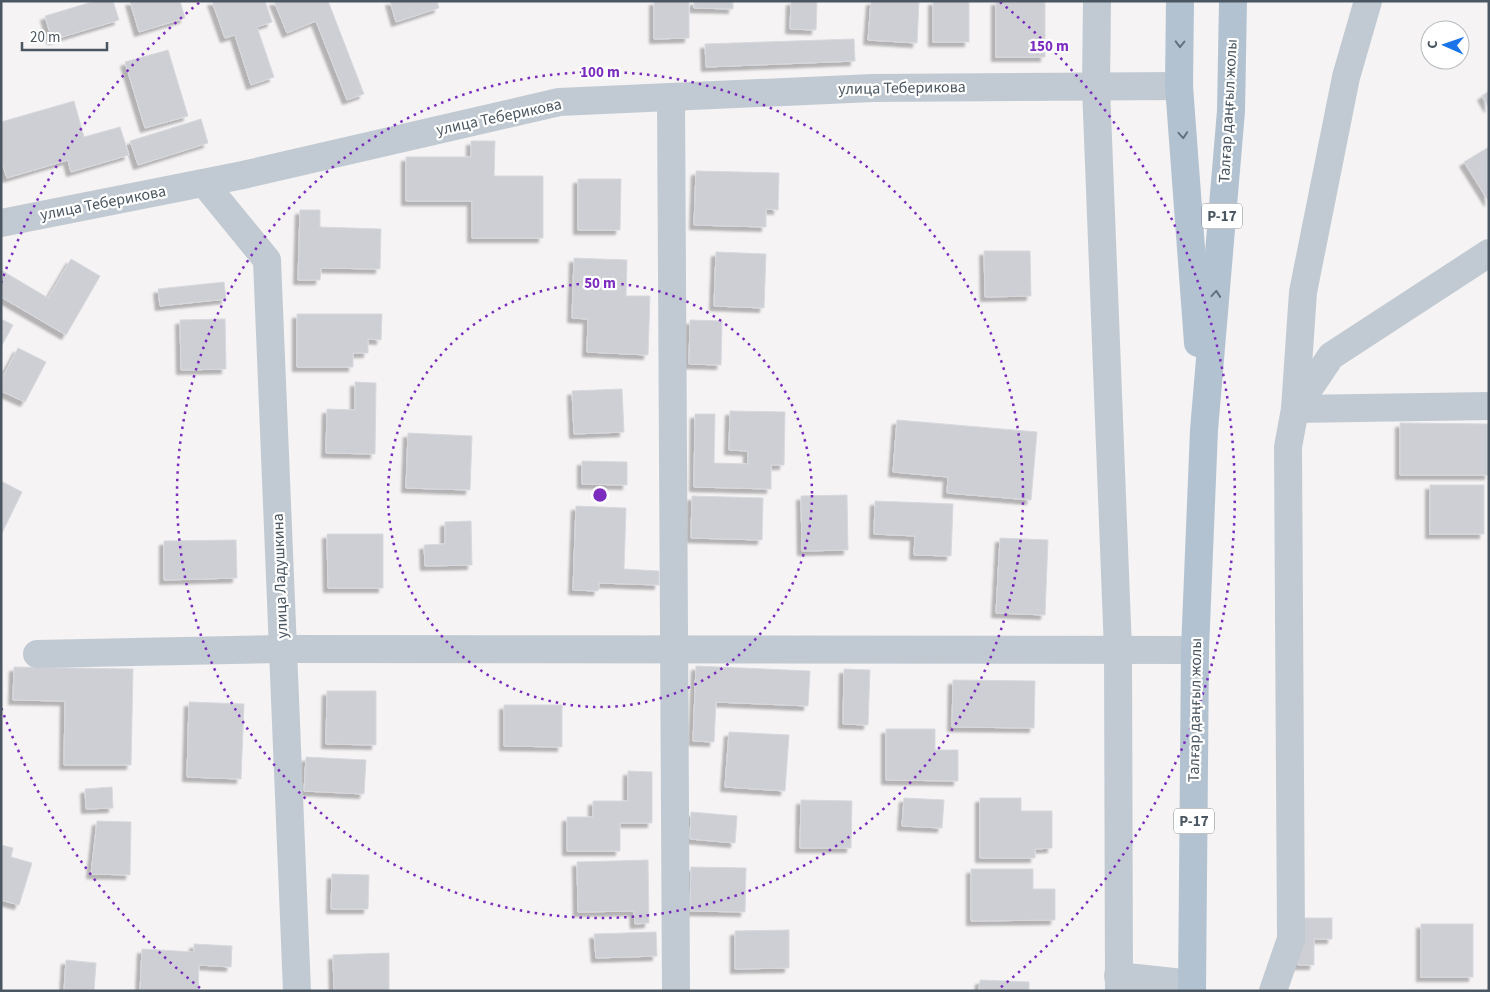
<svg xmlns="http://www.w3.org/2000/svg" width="1490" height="992" font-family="'Source Sans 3',sans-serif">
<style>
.building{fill:#cdcfd5;stroke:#d7d9de;filter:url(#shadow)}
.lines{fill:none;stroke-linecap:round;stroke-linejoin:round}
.minor{stroke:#c1cad2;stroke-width:28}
.major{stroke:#b3c2d1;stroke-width:28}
.oneway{stroke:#64717d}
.ring{fill:none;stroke:#7b2cbf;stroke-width:2.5;stroke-dasharray:2.5 5}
.labels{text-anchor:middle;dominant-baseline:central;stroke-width:4.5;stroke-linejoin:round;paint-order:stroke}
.shield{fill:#fff;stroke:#808990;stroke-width:1}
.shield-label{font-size:15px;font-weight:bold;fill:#4a5661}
.street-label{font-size:16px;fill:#4a5661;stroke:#fff}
.centre{fill:#7b2cbf;stroke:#fff;stroke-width:2.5}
.ring-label{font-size:15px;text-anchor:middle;font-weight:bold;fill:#7b2cbf;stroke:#fff;stroke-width:4.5;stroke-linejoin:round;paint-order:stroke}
</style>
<defs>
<filter id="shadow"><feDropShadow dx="-4.5" dy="4.5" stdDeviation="1" flood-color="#0004"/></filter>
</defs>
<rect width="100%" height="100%" fill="#f5f3f3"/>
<!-- building -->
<g class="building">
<polygon points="95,1 113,1 119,20 52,40 45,16"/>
<polygon points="130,1 180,1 185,18 139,32"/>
<polygon points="212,1 265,1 272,22 257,27 274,77 251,85 235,35 225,38"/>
<polygon points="274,1 328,1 364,94 347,100 316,21 287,33"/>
<polygon points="390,1 437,1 439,8 396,22"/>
<polygon points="654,1 689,1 689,38 654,39"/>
<polygon points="694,1 733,1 733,9 694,8"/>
<polygon points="791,1 817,1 816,30 790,29"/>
<polygon points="871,1 919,1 917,43 868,40"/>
<rect x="933" y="1" width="36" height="41"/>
<rect x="996" y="1" width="49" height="56"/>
<polygon points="854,39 855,61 706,67 705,44"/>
<polygon points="168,50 188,116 145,128 125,62"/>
<polygon points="1489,91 1489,108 1482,96"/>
<polygon points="74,101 84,137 120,127 129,155 71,172 68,160 7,178 1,160 1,122"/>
<polygon points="201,119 208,143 138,165 130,141"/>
<polygon points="471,141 495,141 494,176 543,176 543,238 472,238 472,201 406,201 406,157 471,157"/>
<polygon points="1489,147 1489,202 1464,162"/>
<polygon points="696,171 779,173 778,210 766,209 766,227 694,225"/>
<polygon points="578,179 621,179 620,230 578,230"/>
<polygon points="300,210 320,210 320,227 381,229 380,269 321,268 320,280 298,280"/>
<polygon points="984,251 1030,251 1031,296 985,297"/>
<polygon points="716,252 766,254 764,308 714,306"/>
<polygon points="574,258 627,260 626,296 650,296 648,355 587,352 588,319 572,318"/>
<polygon points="71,259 100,276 66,335 1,297 1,270 48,298"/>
<polygon points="224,282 226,299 160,306 158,289"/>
<polygon points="297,314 382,314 381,340 368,339 368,353 353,353 353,367 297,367"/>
<polygon points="1,319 13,325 1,347"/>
<polygon points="225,319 226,369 181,370 180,320"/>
<polygon points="690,320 722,321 721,365 689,364"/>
<polygon points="18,348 46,362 25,402 1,391 1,380"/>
<polygon points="355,382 376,383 375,454 326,453 327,409 355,410"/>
<polygon points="622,389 624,432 574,434 572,391"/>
<polygon points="730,411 785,412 784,465 771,465 771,489 694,487 695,414 715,414 714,463 748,464 748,451 729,450"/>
<polygon points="897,420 1037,432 1031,500 947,493 948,477 893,472"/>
<polygon points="1400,423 1489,424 1489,475 1400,475"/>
<polygon points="408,433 472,436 470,490 406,488"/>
<polygon points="582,461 627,462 627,485 582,484"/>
<polygon points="1,481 22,492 1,535"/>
<rect x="1430" y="485" width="54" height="49"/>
<polygon points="847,495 848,550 802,551 801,496"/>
<polygon points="692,496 763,498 762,540 691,538"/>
<polygon points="875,501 953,504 951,556 914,555 915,536 874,534"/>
<polygon points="576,506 626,508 624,569 659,571 659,585 599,583 598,591 573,590"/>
<polygon points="471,521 472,565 425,566 424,545 445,544 445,522"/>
<polygon points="327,534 383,534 383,588 328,588"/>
<polygon points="1000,538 1048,540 1045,615 996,613"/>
<polygon points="236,540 237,578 164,580 164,541"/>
<polygon points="696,666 810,671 808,706 716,702 714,742 693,741"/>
<polygon points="14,667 133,669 131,765 64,765 65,701 13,700"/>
<polygon points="844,669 870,670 868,725 843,724"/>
<polygon points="953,680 1035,681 1034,728 952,727"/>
<polygon points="327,691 376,691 376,745 326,744"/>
<polygon points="189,702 244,704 241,779 187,777"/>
<polygon points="504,705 562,705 562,747 504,746"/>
<polygon points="886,729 935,729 935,750 958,750 958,781 886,780"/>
<polygon points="729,732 789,735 785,791 725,787"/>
<polygon points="306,757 366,760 364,794 304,791"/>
<polygon points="628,771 652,772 652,823 620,823 620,851 567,851 567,817 593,817 593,801 628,801"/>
<polygon points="112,787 113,808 86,809 85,789"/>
<polygon points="904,798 944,800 942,828 902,826"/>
<polygon points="980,798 1021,798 1021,811 1052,811 1052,848 1035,849 1035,858 980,858"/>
<polygon points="801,800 852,801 851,848 800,848"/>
<polygon points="691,812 737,816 735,843 690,839"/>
<polygon points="97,821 131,822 130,875 91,874"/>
<polygon points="1,845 13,848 11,857 32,863 19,905 1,900"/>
<polygon points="648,860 649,923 635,924 634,911 578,912 577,862"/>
<polygon points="691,867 746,868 745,912 690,911"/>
<polygon points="971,869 1033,869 1033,889 1055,889 1055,920 971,921"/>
<polygon points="332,874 369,875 368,909 331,909"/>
<polygon points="1298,918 1332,918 1332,939 1314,939 1314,965 1298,965"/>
<rect x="1421" y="924" width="52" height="53"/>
<polygon points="789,930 789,968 735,969 735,931"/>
<polygon points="656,932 657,956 596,958 594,934"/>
<polygon points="194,944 232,946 231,967 199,965 198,991 140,991 142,949 194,952"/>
<polygon points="389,953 389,991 334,991 333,955"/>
<polygon points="66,960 96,963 94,991 64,991"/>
<polygon points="980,980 1029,982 1029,991 979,991"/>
</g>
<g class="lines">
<!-- minor -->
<g class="minor">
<polyline points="1097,1 1096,87 1118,650 1119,991"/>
<polyline points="671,97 676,991"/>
<polyline points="204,183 267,260 297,991"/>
<polyline points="1,223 243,175 559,102 873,88 1179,86"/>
<polyline points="1296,408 1331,356 1489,253"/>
<polyline points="1295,409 1489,406"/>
<polyline points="37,654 283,649 1195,650"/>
<polyline points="1118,976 1192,984"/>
<polyline points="1273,991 1291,939 1288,447 1295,409 1303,292 1346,77 1368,1"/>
</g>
<!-- major -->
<g class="major">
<polyline points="1180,1 1179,86 1198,343"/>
<polyline points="1192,991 1195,650 1204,430 1231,111 1233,1"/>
</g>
</g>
<!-- one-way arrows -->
<defs><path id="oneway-chevron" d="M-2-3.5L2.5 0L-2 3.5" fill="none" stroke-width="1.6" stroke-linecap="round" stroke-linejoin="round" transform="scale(1.25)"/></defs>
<g class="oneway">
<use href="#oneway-chevron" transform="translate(1180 44) rotate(91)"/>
<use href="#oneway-chevron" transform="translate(1183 135) rotate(86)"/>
<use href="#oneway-chevron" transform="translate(1216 294) rotate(-85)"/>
</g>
<!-- distance rings -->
<g class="ring">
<circle cx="600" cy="495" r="212"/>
<circle cx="600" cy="495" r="423"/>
<path d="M200 988A635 635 0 0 1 1 707M1 283A635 635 0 0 1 200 2M1000 2A635 635 0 0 1 1000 988"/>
</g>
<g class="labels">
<!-- shield labels -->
<g class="shield">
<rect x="1202" y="203.5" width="40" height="25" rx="4"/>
<rect x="1174" y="808.5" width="40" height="25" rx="4"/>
</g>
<g class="shield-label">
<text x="1222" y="216">P-17</text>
<text x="1194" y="821">P-17</text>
</g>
<!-- street labels -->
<g class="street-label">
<text transform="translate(902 88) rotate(-1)">улица Теберикова</text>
<text transform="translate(1228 111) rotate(-87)">Талғар даңғыл жолы</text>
<text transform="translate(499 117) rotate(-12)">улица Теберикова</text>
<text transform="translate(103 203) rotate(-11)">улица Теберикова</text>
<text transform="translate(280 576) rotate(-92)">улица Ладушкина</text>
<text transform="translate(1195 710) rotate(-89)">Талғар даңғыл жолы</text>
</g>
</g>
<circle cx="600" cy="495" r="8" class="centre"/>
<g class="ring-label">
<text x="1049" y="51">150 m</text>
<text x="600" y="77">100 m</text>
<text x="600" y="288">50 m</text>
</g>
<!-- border -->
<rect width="1490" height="992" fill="none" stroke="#4a5661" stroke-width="5"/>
<!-- north arrow -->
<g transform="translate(1445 45) rotate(272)"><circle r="24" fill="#ffffff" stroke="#b7bbc0"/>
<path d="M0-4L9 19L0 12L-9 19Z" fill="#1a73e8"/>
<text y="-8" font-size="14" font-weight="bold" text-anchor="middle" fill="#4a5661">С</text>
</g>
<!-- scale -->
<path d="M22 42v8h85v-8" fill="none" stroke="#4a5661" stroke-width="2.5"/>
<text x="30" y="42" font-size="15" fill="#4a5661" stroke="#ffffff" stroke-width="4" paint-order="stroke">20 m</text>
</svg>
